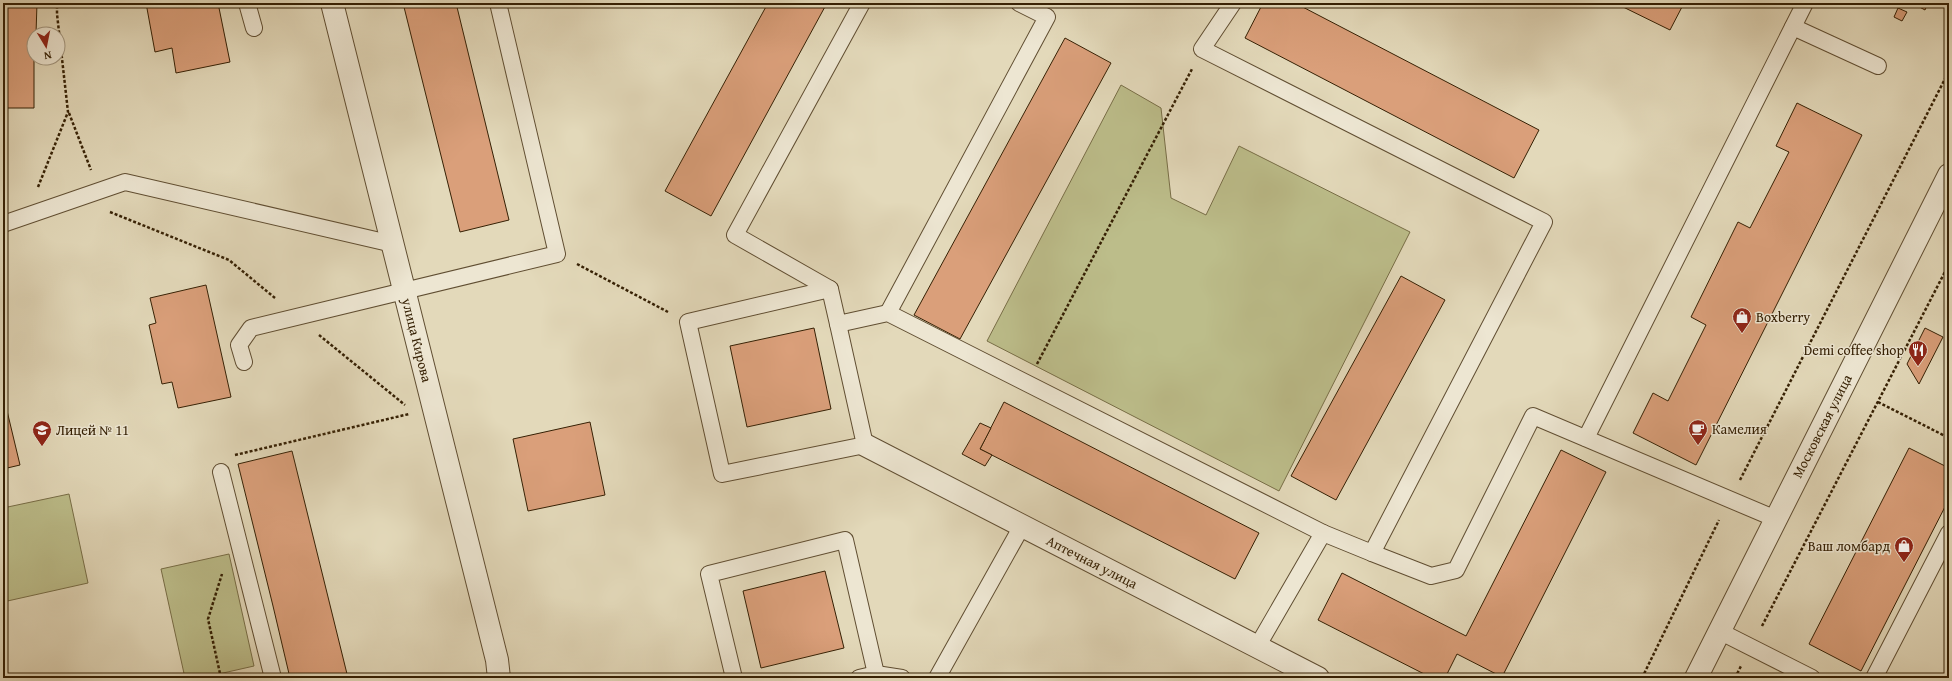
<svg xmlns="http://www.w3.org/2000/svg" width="1952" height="681" font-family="'Gentium Book Plus',serif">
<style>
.green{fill:#bcbd8a;stroke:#786e47}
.building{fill:#da9f7a;stroke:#352004}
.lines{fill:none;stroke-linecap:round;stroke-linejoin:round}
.service-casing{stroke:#604e32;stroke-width:18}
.minor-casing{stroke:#604e32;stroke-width:24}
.tertiary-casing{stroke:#604e32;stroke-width:24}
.path{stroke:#352004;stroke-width:2.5;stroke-dasharray:3 2;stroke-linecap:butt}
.service{stroke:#ede6d2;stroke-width:16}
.minor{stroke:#ede6d2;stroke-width:22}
.tertiary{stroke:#ede6d2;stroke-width:22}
.labels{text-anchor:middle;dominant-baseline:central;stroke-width:3;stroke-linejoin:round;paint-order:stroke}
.poi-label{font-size:14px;fill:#352004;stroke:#ede6d2;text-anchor:start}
.street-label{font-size:14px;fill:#352004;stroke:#ede6d2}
</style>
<rect width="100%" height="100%" fill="#e3d9ba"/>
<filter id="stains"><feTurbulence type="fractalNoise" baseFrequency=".005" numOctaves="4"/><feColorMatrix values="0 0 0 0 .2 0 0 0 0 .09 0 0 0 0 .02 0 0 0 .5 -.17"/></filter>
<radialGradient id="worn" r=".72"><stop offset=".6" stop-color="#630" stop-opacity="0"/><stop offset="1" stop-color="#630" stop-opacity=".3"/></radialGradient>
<!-- green -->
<g class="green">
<polygon points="1121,85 1161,108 1171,198 1206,215 1239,146 1410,232 1279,491 987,341"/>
<polygon points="69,494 88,583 3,602 3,508"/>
<polygon points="229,554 254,666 201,678 185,678 161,569"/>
</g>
<!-- building -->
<g class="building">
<polygon points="5,3 37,3 36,34 34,34 34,108 3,108"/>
<polygon points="146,3 218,3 230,62 176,73 172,48 155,52"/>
<polygon points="403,3 456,3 509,220 460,232"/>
<polygon points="768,3 827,3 711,216 665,191"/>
<polygon points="1263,3 1295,3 1539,130 1514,178 1245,38"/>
<polygon points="1615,3 1679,3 1683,5 1670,30"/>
<polygon points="1912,3 1928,3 1925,10"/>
<polygon points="1898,8 1907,12 1902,21 1894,17"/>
<polygon points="1065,38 1111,63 960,339 914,315"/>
<polygon points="1797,103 1862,135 1696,465 1633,433 1653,393 1668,401 1706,325 1691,317 1738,222 1750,228 1789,152 1776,146"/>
<polygon points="1401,276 1445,300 1336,500 1291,476"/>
<polygon points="206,285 231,397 178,408 172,382 162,384 149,325 156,323 150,298"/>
<polygon points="814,328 831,409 747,427 730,346"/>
<polygon points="1925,328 1943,337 1919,384 1907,364"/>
<polygon points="3,394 20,465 3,469"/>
<polygon points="1004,402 1259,533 1235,579 980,449"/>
<polygon points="590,422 605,495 528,511 513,439"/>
<polygon points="980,423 991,428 980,449 992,455 985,466 962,454"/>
<polygon points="1909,448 1949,468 1949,499 1861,671 1809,644"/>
<polygon points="1561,450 1606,472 1502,677 1457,654 1445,678 1432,678 1318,620 1342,573 1466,636"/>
<polygon points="292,451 348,678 290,678 273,606 238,464"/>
<polygon points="825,571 844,648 761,668 743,591"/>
</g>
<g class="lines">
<defs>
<g id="service">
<polyline points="247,3 254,28"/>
<polyline points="862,3 735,235 830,289 838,324 888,313 1323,533"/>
<polyline points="1233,3 1202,49 1544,222 1372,553 1323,533 1257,647"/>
<polyline points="1793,27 1878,66"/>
<polyline points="3,224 125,182 393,244"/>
<polyline points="830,289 688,322 722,474 865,445 838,324"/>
<polyline points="888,313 1047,17 1019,3"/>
<polyline points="244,362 239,345 251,328 557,254 498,3"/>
<polyline points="1586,438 1805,3"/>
<polyline points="221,472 273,678"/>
<polyline points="1372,553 1431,576 1456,570 1533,416 1776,519"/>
<polyline points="1719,631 1812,678"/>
<polyline points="734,678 709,574 845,540 876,674"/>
<polyline points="859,678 876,674 902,678"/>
<polyline points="937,678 1022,526"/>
<polyline points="1874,678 1949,533"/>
</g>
<g id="minor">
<polyline points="332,3 497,660 499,678"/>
<polyline points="865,445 1318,678"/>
</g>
<polyline id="tertiary" points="1696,678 1949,175"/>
</defs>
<!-- service casing -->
<use href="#service" class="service-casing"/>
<!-- minor casing -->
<use href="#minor" class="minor-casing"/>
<!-- tertiary casing -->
<use href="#tertiary" class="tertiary-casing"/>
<!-- path -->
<g class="path">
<polyline points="69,113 91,170"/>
<polyline points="38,187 68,112 57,14 57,3"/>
<polyline points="110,212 229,260 275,298"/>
<polyline points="577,264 668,312"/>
<polyline points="319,335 405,405"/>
<polyline points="1037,364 1192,69"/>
<polyline points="1878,402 1949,438"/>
<polyline points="235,455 409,414"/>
<polyline points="1740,480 1949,71"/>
<polyline points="1762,626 1949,264"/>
<polyline points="221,678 208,619 222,574"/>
<polyline points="1642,678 1719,520"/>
<polyline points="1735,678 1741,666"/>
</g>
<!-- service -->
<use href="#service" class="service"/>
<!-- minor -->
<use href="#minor" class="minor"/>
<!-- tertiary -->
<use href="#tertiary" class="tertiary"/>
</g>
<!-- icons -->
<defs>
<symbol id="shop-pin" viewBox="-11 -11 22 30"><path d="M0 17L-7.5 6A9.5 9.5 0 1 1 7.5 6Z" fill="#8f2418" stroke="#ede6d2"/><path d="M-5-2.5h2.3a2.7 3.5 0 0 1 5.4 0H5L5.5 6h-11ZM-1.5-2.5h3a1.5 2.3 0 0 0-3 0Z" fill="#fff"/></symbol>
<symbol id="restaurant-pin" viewBox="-11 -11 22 30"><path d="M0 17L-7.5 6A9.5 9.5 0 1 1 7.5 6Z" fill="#8f2418" stroke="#ede6d2"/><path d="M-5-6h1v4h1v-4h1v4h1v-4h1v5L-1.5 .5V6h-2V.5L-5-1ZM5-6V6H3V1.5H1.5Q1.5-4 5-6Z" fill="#fff"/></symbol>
<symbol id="cafe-pin" viewBox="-11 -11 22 30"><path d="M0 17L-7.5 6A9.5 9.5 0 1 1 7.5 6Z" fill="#8f2418" stroke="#ede6d2"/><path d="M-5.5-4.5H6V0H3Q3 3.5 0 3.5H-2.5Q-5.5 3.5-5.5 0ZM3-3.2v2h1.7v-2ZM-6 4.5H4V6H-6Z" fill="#fff"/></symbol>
<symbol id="school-pin" viewBox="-11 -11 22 30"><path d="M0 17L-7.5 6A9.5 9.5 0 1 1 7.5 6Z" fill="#8f2418" stroke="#ede6d2"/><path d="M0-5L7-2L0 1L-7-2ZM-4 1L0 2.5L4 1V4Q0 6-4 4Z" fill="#fff"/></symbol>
</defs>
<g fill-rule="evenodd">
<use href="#shop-pin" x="1731" y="306" width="22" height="30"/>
<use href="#restaurant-pin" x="1907" y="339" width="22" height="30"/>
<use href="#cafe-pin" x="1687" y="418" width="22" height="30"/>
<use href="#school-pin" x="31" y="419" width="22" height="30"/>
<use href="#shop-pin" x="1893" y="535" width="22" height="30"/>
</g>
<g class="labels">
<!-- poi labels -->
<g class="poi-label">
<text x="1756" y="317">Boxberry</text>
<text x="1904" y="350" text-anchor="end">Demi coffee shop</text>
<text x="1712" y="429">Камелия</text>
<text x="56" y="430">Лицей № 11</text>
<text x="1890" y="546" text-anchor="end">Ваш ломбард</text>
</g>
<!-- street labels -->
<g class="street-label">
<text transform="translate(417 340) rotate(76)">улица Кирова</text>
<text transform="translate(1822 426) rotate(-63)">Московская улица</text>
<text transform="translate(1092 562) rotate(27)">Аптечная улица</text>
</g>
</g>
<!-- margin -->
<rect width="1952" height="681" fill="none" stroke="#e3d9ba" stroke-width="16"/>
<rect x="4" y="4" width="1944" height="673" fill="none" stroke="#352004" stroke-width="2"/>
<rect x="8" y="8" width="1936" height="665" fill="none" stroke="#352004"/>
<!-- north arrow -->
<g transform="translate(46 46) rotate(170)"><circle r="19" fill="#ede6d2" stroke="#a39780"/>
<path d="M0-3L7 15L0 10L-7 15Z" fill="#8f2418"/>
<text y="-6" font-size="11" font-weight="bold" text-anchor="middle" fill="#352004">N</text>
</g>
<rect width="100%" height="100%" filter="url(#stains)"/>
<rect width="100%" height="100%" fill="url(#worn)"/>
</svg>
